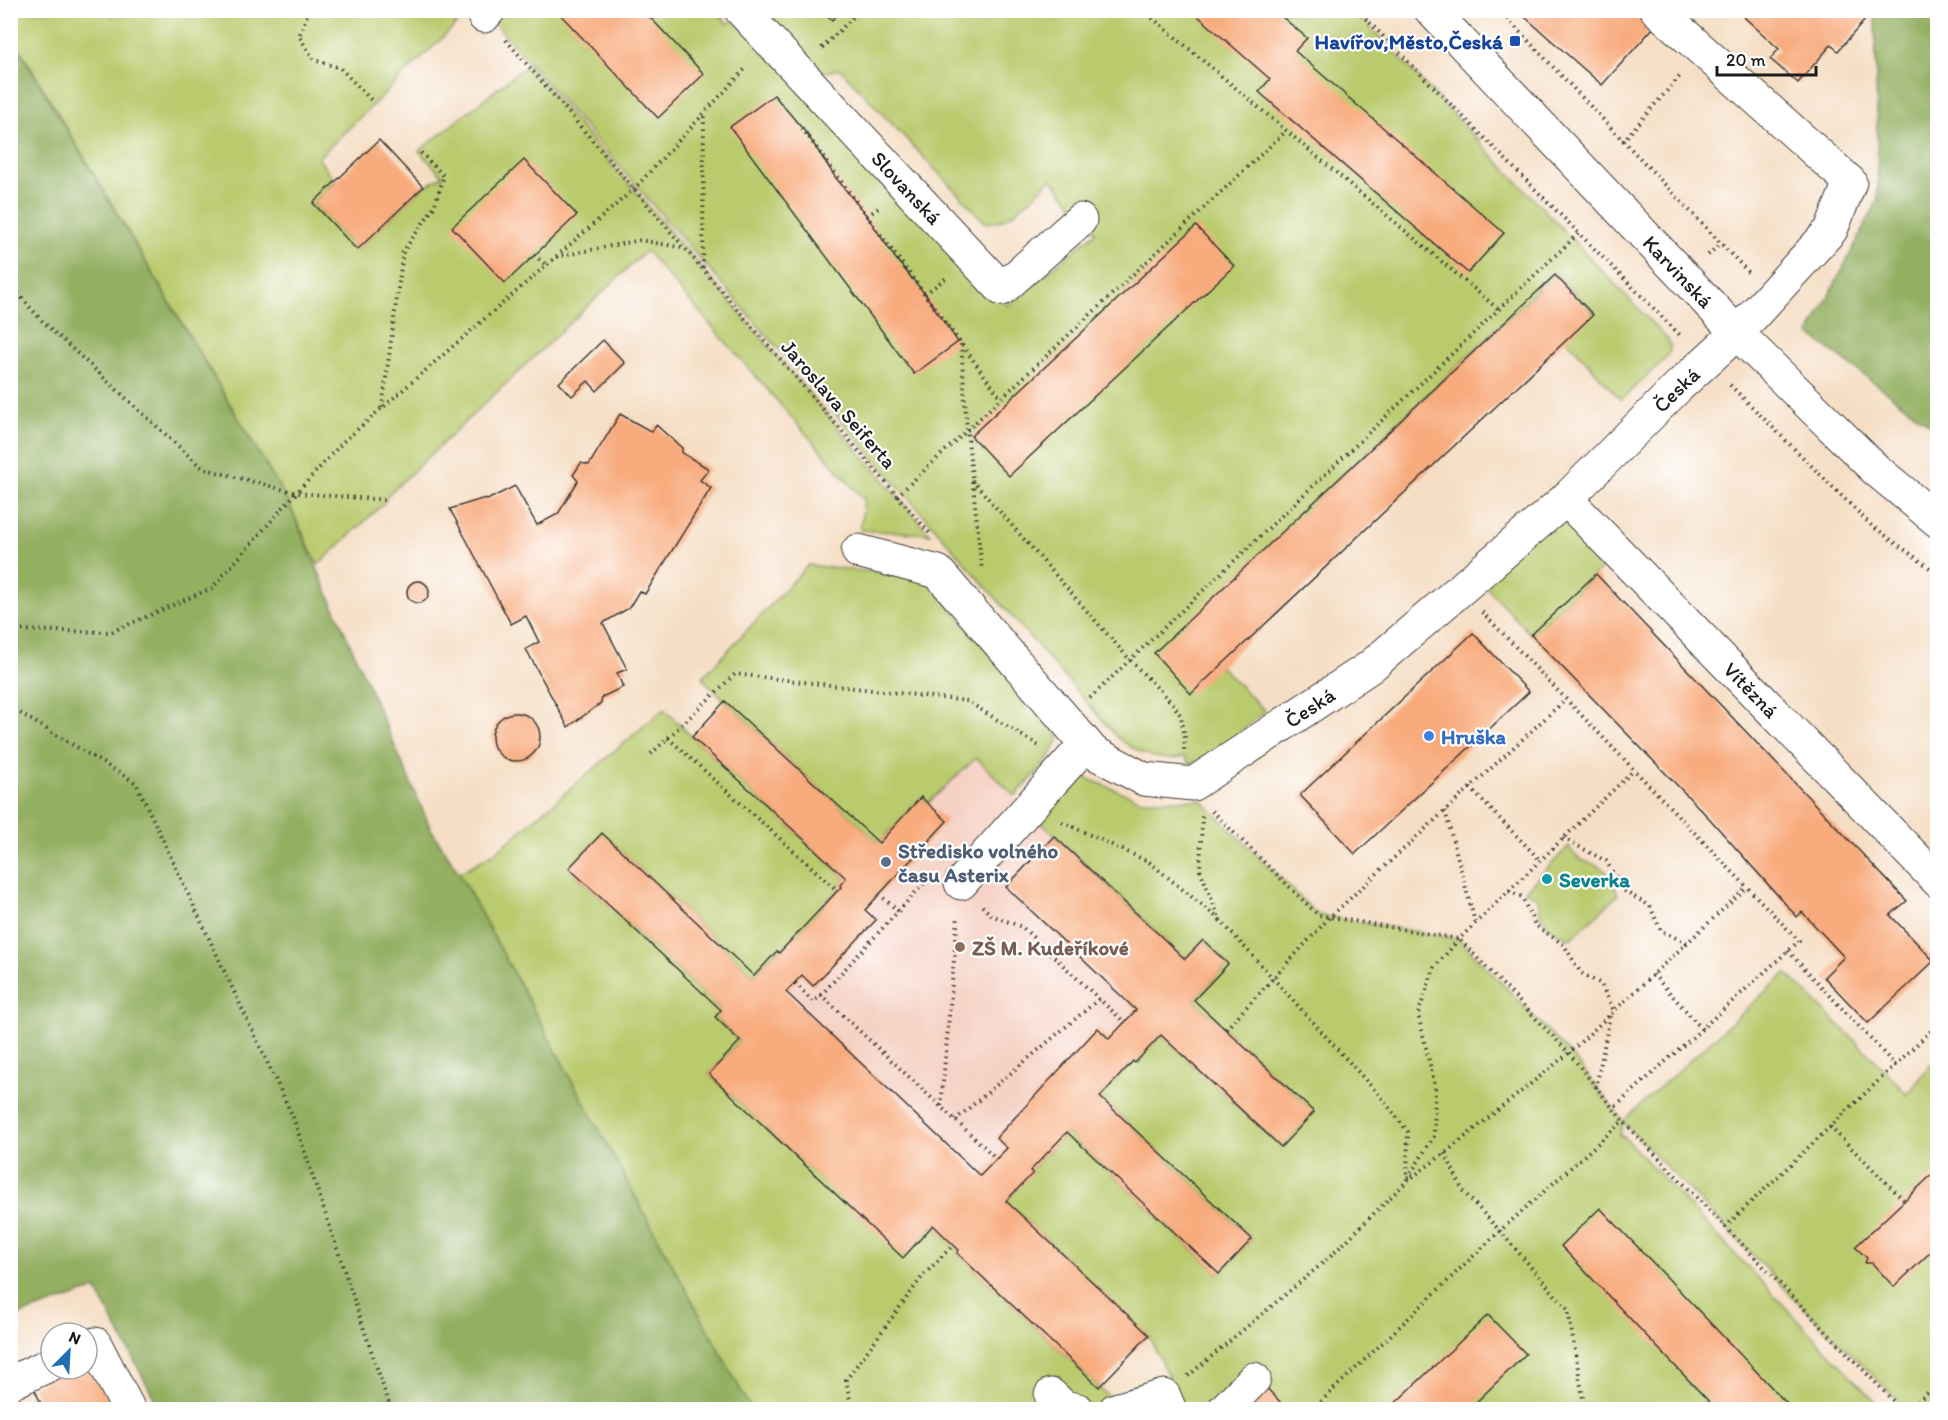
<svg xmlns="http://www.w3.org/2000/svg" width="1948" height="1420" font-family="Itim,sans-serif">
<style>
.built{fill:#f6d2c4}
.green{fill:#bacb6e;stroke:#6b7445;stroke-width:1.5}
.forest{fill:#93af61;stroke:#58663e;stroke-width:1.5}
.building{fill:#f8ac7e}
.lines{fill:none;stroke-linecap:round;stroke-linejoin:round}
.minor-casing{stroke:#3d3935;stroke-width:35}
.path{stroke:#3d3935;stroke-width:4;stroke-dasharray:1.5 4.5;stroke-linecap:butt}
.minor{stroke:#fff;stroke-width:33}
.transit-dot{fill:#1a4fb4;stroke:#fff;stroke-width:2}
.shop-dot{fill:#3f7fe0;stroke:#fff;stroke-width:2}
.service-dot{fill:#5c6f8a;stroke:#fff;stroke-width:2}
.culture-dot{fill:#0f9aa8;stroke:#fff;stroke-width:2}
.education-dot{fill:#8d6e63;stroke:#fff;stroke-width:2}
.labels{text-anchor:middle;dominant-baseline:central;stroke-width:4.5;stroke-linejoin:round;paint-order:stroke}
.transit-label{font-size:21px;font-weight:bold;fill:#164399;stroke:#fff;text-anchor:end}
.street-label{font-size:21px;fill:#1c1c1c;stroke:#fff}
.shop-label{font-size:21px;font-weight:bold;fill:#366cbe;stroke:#fff;text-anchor:start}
.service-label{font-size:21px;font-weight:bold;fill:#4e5e75;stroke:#fff;text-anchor:start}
.culture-label{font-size:21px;font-weight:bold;fill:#0d838f;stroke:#fff;text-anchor:start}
.education-label{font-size:21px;font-weight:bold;fill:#785e54;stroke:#fff;text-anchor:start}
</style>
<rect width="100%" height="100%" fill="#fff"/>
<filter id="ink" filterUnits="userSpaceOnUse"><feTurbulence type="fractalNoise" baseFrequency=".0167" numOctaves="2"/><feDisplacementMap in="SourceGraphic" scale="12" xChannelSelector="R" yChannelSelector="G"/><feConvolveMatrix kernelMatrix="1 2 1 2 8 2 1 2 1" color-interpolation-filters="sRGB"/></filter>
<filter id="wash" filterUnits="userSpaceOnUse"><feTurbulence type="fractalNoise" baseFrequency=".008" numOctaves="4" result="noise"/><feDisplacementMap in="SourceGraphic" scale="24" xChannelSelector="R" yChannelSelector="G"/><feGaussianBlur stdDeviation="1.35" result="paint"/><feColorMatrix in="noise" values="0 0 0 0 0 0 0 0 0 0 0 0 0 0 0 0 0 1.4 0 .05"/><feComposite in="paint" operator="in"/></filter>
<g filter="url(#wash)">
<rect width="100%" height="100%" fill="#f5dec4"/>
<!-- built -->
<polygon class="built" points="976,758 1054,836 1006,887 1136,1010 1109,1039 1098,1029 996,1138 1007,1148 980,1176 786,992 802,975 813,986 876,920 865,910 947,821 928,803"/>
<!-- green -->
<g class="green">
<polygon points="120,10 203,11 208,15 213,10 470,11 318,158 335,181 313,203 357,250 423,187 443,176 419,151 527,65 930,534 860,530 864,500 646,251 388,495 384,503 318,565 288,502 11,34 10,11 108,11 113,16"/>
<path d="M 716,10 L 728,24 L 737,18 L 1008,306 L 1096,232 L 1051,179 C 1036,193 1006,228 985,222 L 840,69 L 814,75 L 783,31 L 764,11 L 1355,11 L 1668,340 C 1672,347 1670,351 1666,358 L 1621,400 L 1566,339 L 1593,312 L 1555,273 L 1217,595 L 1220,666 L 1265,711 L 1228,743 L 1207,756 L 1190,764 L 1185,757 C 1180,757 1176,759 1171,759 C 1152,759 1132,750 1117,737 L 484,11 Z"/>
<polygon points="1567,508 1617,554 1531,635 1479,579"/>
<path d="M 808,565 L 926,578 L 1059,737 C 1052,761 1031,778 1015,796 L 976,758 L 928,803 L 921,797 L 879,843 L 725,701 L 702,678 Z"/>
<polygon points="664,709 692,737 846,878 840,885 841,887 779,953 776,951 754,976 602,833 569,868 721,1010 715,1018 740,1041 709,1074 903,1257 933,1225 959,1250 957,1253 1099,1387 1121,1409 751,1409 459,873 496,852"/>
<polygon points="1081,776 1141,800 1201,800 1318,915 1459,939 1575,1059 1623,1121 1786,973 1885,1070 1907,1095 1937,1057 1937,1409 1907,1409 1801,1305 1623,1122 1620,1136 1624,1137 1882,1409 1599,1410 1585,1403 1569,1410 1184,1409 1148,1335 1006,1201 1032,1173 1030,1171 1067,1132 1219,1274 1252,1239 1100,1097 1133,1061 1135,1062 1161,1035 1281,1147 1314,1112 1194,1000 1228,964 1203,940 1185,959 1037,818"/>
<path d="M 1569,846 C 1581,868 1589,858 1604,870 C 1611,875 1615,886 1618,895 L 1571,939 C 1561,935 1545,928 1541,916 C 1536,900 1545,900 1525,891 Z"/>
</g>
<!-- forest -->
<g class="forest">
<polygon points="1875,11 1937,11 1937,430 1809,334 1878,200"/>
<polygon points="10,34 288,502 431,829 459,873 751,1409 160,1409 96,1289 11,1318"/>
</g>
<g id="blocks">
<!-- building -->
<g class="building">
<polygon points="556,10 643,10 704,74 658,118"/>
<polygon points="822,10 842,10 832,20"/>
<polygon points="1191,10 1274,10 1307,38 1295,51 1504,233 1468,273 1259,92 1270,79"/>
<polygon points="1517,10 1636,10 1654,27 1602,85"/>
<polygon points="1750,10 1870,10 1872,12 1838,51 1831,45 1798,83 1770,59 1779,49 1744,17"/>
<polygon points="774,95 807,134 836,178 867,216 896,259 925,294 958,342 914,374 730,127"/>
<polygon points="379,140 423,187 357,250 313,203"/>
<polygon points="524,160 577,215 505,283 452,227"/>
<polygon points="1196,226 1234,266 1009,476 971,436"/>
<polygon points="1555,275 1593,315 1191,694 1154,653"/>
<polygon points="603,340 625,363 597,391 588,381 572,396 559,383"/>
<polygon points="620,414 652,432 656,425 682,448 682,453 709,469 700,480 711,488 645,594 639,591 629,608 603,623 627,669 617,673 623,687 602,697 601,703 568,727 526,649 539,642 526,616 511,624 450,509 485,498 487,500 515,486 537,525 558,514 578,481 573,475 581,463 589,465"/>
<polygon points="1596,574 1907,901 1890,915 1934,961 1868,1023 1824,977 1844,957 1802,912 1797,917 1709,818 1531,635"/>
<circle cx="418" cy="592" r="11"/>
<polygon points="1473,633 1529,692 1355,854 1300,795"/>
<polygon points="725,701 879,843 921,797 947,821 865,910 876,920 813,986 802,975 786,992 980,1176 1007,1148 996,1138 1098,1028 1109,1039 1136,1010 1006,887 1054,836 1185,959 1203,940 1228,964 1194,1000 1314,1112 1281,1147 1161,1035 1135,1063 1133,1061 1100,1097 1252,1239 1219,1274 1067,1132 1030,1171 1033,1173 1006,1201 1149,1335 1099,1387 957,1253 959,1250 933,1225 903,1258 709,1074 740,1041 715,1017 721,1010 569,868 602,833 754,976 777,951 779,953 841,887 840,885 846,878 692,737"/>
<circle cx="516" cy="737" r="24"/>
<polygon points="1938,1169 1938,1245 1894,1287 1872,1263 1865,1263 1867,1258 1855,1247"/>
<polygon points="1600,1208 1659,1269 1793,1410 1717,1410 1561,1246"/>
<polygon points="1488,1315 1526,1354 1468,1410 1388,1410"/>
<polygon points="87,1355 114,1410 44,1410 33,1386 66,1369 87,1369"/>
<polygon points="1263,1384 1284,1406 1281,1410 1244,1410"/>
</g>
</g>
</g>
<g filter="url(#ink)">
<use href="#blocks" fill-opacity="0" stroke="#3d3935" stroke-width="1.5"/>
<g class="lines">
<defs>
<g id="minor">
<path id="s1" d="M 741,10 L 1002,289 L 1080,220"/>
<path id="s2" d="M 1431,10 L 1737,333 L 1875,469 L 1938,521"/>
<polyline points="484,16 489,10"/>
<path id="s3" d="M 1566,499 L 1938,881"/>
<path id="s4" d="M 858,551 L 938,572 L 1093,752 L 1144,779 L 1193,784 L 1370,667 L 1566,499 L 1680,385 L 1737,333 L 1831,230 L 1850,182 L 1657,10"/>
<polyline points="961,883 1086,744"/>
<polyline points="87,1348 95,1344 129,1410"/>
<polyline points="10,1383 51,1364"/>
<polyline points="1051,1395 1064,1407 1078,1410"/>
<polyline points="1115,1410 1164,1396 1170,1410"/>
<polyline points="1224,1410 1254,1379"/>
</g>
</defs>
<!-- minor casing -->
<use href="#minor" class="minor-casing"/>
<!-- path -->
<g class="path">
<polyline points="309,10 299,36 314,60 340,68 374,103"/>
<polyline points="1143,10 1498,309"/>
<polyline points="1357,10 1682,337"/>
<polyline points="1499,10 1749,273"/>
<polyline points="506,40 931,535"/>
<polyline points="822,48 860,10"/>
<polyline points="802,128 1001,398"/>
<polyline points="1623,141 1680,76"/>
<polyline points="867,216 880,207"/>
<polyline points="534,255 546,265"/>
<polyline points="1708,255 1721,243"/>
<polyline points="556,257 640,240 684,248"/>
<polyline points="703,268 704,113"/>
<polyline points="10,284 40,319 202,468 296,493 386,500"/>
<polyline points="925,294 946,278"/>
<polyline points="961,344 967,430 982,570"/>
<polyline points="1730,385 1871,525 1938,574"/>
<polyline points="382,408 403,252 434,207 444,176 419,151"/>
<polyline points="972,480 1130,660 1173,704 1181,716 1185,738 1184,751"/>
<polyline points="897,496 1286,131"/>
<polyline points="1482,612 1799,941 1613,1109"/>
<polyline points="10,630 111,632 212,588 288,502 343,442 634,189 747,67"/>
<polyline points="1090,698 1579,233"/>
<polyline points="10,707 136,783 293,1117 391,1410"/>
<polyline points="668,738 838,891"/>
<polyline points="651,754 735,674 967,701 1039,746"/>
<polyline points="1470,788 1540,860"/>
<polyline points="1212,811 1318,915 1459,939 1569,1053 1623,1121 1902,1410"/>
<polyline points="1445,811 1475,922"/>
<polyline points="1202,816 1200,870 1220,920 1381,1097 1408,1132 1407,1180"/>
<polyline points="1062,822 1149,862 1220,920"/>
<polyline points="1563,838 1606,861 1624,891 1650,906 1661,931 1687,943"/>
<polyline points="1509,891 1522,897 1535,925 1564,945 1581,973 1601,984 1614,1011"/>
<polyline points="879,894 898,911"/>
<polyline points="982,906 991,915 1022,927 1125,1023"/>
<polyline points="1788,951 1895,1065 1938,1024"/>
<polyline points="1653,974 1702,1029"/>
<polyline points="795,983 813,1002 821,995 997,1159"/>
<polyline points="821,995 928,879"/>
<polyline points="1226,1029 1330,917 1566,699"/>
<polyline points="1596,1088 1610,1016"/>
<polyline points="941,1106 958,915"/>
<polyline points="955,1120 1099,999"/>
<polyline points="1830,1127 1904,1200"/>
<polyline points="1445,1153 1463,1191 1500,1231 1568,1310 1585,1410"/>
<polyline points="1408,1178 1434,1136 1435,1086 1418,1014 1434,968 1459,939 1634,770"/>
<polyline points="1725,1227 1895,1065"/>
<polyline points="1188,1376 1329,1258 1407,1181 1445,1153 1569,1053 1747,887"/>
<polyline points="852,1410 846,1380 922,1277 953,1245"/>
<polyline points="1312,1410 1503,1228 1623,1121"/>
<polyline points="1909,1410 1938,1383"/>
</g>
<!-- minor -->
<use href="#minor" class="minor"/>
</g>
</g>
<!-- markers -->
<rect class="transit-dot" x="1509" y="35" width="12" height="12" rx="3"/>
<circle class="shop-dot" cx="1429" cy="736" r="6"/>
<circle class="service-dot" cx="886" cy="862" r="6"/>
<circle class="culture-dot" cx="1547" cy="879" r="6"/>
<circle class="education-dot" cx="960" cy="947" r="6"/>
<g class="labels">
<!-- transit labels -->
<g class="transit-label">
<text x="1503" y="41">Havířov,Město,Česká</text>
</g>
<!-- street labels -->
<g class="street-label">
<text stroke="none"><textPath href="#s1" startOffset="243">Slovanská</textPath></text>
<text stroke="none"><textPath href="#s2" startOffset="360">Karvinská</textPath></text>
<text stroke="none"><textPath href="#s4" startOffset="1053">Česká</textPath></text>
<text transform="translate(839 404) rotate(49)">Jaroslava Seiferta</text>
<text stroke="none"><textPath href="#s3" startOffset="266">Vítězná</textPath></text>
<text stroke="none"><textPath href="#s4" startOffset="567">Česká</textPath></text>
</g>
<!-- shop labels -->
<g class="shop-label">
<text x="1441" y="736">Hruška</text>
</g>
<!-- service labels -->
<g class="service-label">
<text x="898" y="850">Středisko volného<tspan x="898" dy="24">času Asterix</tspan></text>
</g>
<!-- culture labels -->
<g class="culture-label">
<text x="1559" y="879">Severka</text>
</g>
<!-- education labels -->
<g class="education-label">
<text x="972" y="947">ZŠ M. Kudeříkové</text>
</g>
</g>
<!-- margin -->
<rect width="1948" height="1420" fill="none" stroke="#fff" stroke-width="36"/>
<!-- north arrow -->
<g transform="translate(69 1351) rotate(24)"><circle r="28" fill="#ffffff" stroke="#a4a4a4" stroke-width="1.5"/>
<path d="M0-4.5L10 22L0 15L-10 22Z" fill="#1f6fb2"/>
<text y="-9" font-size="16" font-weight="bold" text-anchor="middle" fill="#1c1c1c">N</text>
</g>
<!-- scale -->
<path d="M1717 66v9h99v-9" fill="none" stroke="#1c1c1c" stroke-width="3"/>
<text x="1726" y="66" font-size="18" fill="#1c1c1c" stroke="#ffffff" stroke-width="4.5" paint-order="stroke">20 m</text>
</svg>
